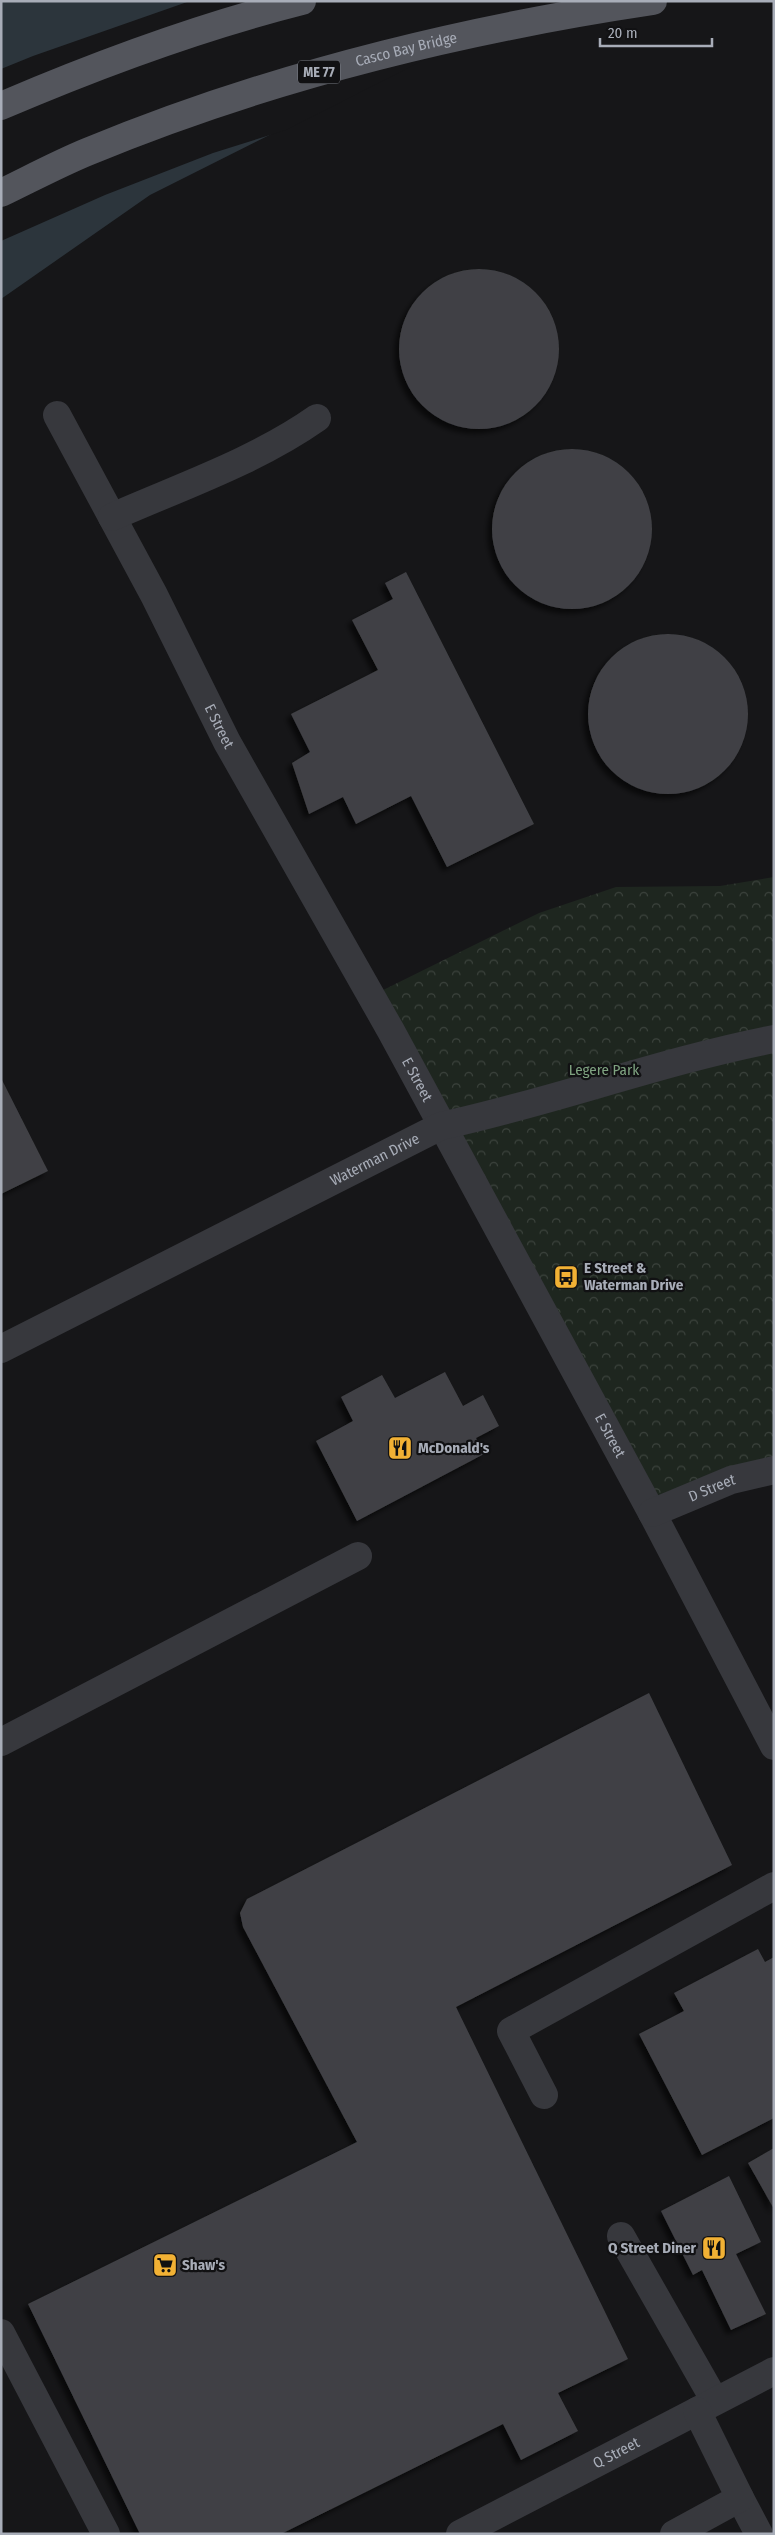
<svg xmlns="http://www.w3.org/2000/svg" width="775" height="2535" font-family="'Fira Sans Condensed',sans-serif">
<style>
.park{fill:url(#park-crowns)}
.water{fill:#2c353c}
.pier{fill:#161618}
.building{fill:#404145;filter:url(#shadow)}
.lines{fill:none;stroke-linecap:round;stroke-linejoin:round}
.minor{stroke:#37383d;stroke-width:28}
.major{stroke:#53555c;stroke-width:28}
.labels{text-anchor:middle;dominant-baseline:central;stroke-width:4.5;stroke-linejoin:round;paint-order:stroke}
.shield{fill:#111113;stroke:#7b7e86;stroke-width:1}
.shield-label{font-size:14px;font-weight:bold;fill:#a8adb8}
.street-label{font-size:15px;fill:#a8adb8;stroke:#111113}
.park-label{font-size:15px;fill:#7fa381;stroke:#111113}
.poi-label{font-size:15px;font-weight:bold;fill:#a8adb8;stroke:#111113;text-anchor:start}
</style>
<defs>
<pattern id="park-crowns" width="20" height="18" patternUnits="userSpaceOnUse" patternTransform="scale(1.25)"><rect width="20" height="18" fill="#1e261f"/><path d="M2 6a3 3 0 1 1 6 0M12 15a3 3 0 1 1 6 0" fill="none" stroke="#3c433d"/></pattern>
<filter id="shadow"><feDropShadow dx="-4.5" dy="4.5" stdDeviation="2.5" flood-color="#0009"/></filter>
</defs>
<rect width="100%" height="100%" fill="#161618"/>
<!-- park -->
<polygon class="park" points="774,877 774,1470 652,1513 371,996 539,913 616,887 720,886"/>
<!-- water -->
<polygon class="water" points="1,1 537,1 150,195 1,299"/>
<!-- pier -->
<polygon class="pier" points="190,1 540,1 286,130 213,153 105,195 1,241 1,69 33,56"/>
<!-- building -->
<g class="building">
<circle cx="479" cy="349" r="80"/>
<circle cx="572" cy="529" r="80"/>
<polygon points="406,572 534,824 447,867 411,796 356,824 343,797 309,814 292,763 310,752 291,714 378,670 352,620 393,599 385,583"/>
<circle cx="668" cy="714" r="80"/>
<polygon points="1,1078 48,1171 1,1194"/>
<polygon points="445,1372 463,1406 483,1395 499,1426 476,1438 484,1454 357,1521 316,1441 353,1421 341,1397 382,1375 395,1398"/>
<polygon points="649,1693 732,1865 456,2007 628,2359 558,2393 578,2431 521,2460 503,2424 281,2534 140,2534 28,2304 357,2142 243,1927 240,1913 247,1899"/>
<polygon points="758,1949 765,1962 774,1957 774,2118 702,2155 639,2034 684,2011 674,1993"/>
<polygon points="774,2148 774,2209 748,2163"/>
<polygon points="729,2176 761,2242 736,2254 766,2314 731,2330 702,2270 693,2275 661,2211"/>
</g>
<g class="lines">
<!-- minor -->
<g class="minor">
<path id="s1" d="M 57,415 L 154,595 L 227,742 L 391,1031 L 652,1513 L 774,1746"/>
<path d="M 112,517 C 180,487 256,461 317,418"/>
<path id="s2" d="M 1,1349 L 441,1126 C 553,1102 661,1061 774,1039"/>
<path id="s3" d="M 652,1513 L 731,1480 L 774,1470"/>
<polyline points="1,1742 358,1556"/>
<polyline points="544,2095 511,2031 774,1886"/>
<polyline points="621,2236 715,2401"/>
<polyline points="1,2333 106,2534"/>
<polyline points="740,2498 759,2534"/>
<path id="s4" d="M 460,2534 L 774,2371"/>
<polyline points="674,2534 740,2498 697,2411"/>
</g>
<!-- major -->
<g class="major">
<path d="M 1,106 C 99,64 199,27 302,1"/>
<path id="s5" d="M 1,193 C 30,179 58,164 87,152 C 268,77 459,30 653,1"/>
</g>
</g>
<!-- icons -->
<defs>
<symbol id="bus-square" viewBox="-11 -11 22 22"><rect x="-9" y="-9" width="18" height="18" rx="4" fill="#f2b134" stroke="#111113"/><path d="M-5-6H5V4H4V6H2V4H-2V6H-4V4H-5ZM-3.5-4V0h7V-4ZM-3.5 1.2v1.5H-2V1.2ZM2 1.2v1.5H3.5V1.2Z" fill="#111"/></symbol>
<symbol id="restaurant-square" viewBox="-11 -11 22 22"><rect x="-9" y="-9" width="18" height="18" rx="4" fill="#f2b134" stroke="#111113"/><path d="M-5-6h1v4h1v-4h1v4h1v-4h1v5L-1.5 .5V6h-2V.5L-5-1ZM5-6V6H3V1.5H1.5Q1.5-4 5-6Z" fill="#111"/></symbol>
<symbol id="supermarket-square" viewBox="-11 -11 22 22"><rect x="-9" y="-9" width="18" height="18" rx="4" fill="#f2b134" stroke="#111113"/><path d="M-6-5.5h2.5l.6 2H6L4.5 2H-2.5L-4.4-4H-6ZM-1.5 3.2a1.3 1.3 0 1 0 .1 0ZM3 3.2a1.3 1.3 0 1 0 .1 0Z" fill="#111"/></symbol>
</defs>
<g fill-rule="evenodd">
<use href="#bus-square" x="552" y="1263" width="28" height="28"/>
<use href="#restaurant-square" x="386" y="1434" width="28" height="28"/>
<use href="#restaurant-square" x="700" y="2234" width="28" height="28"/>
<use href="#supermarket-square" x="151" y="2251" width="28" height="28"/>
</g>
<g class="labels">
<!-- shield labels -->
<rect class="shield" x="298" y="60.5" width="42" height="23" rx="4"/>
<g class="shield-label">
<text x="319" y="72">ME 77</text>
</g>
<!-- street labels -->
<g class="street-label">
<text stroke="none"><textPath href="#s5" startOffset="431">Casco Bay Bridge</textPath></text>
<text stroke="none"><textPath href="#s1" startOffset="351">E Street</textPath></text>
<text stroke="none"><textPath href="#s1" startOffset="756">E Street</textPath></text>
<text stroke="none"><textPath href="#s2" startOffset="419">Waterman Drive</textPath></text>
<text stroke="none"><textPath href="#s1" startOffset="1161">E Street</textPath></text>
<text stroke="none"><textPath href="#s3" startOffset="65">D Street</textPath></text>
<text stroke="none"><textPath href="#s4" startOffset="176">Q Street</textPath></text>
</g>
<!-- park labels -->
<g class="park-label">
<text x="604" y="1070">Legere Park</text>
</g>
<!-- poi labels -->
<g class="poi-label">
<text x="584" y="1268">E Street &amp;<tspan x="584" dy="17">Waterman Drive</tspan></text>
<text x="418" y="1448">McDonald's</text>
<text x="696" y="2248" text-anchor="end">Q Street Diner</text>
<text x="182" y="2265">Shaw's</text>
</g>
</g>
<!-- border -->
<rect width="775" height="2535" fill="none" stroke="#a8adb8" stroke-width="5"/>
<!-- scale -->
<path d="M600 38v8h112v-8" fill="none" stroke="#a8adb8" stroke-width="2.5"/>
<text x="608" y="38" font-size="15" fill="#a8adb8" stroke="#111113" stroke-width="4" paint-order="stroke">20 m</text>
</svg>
